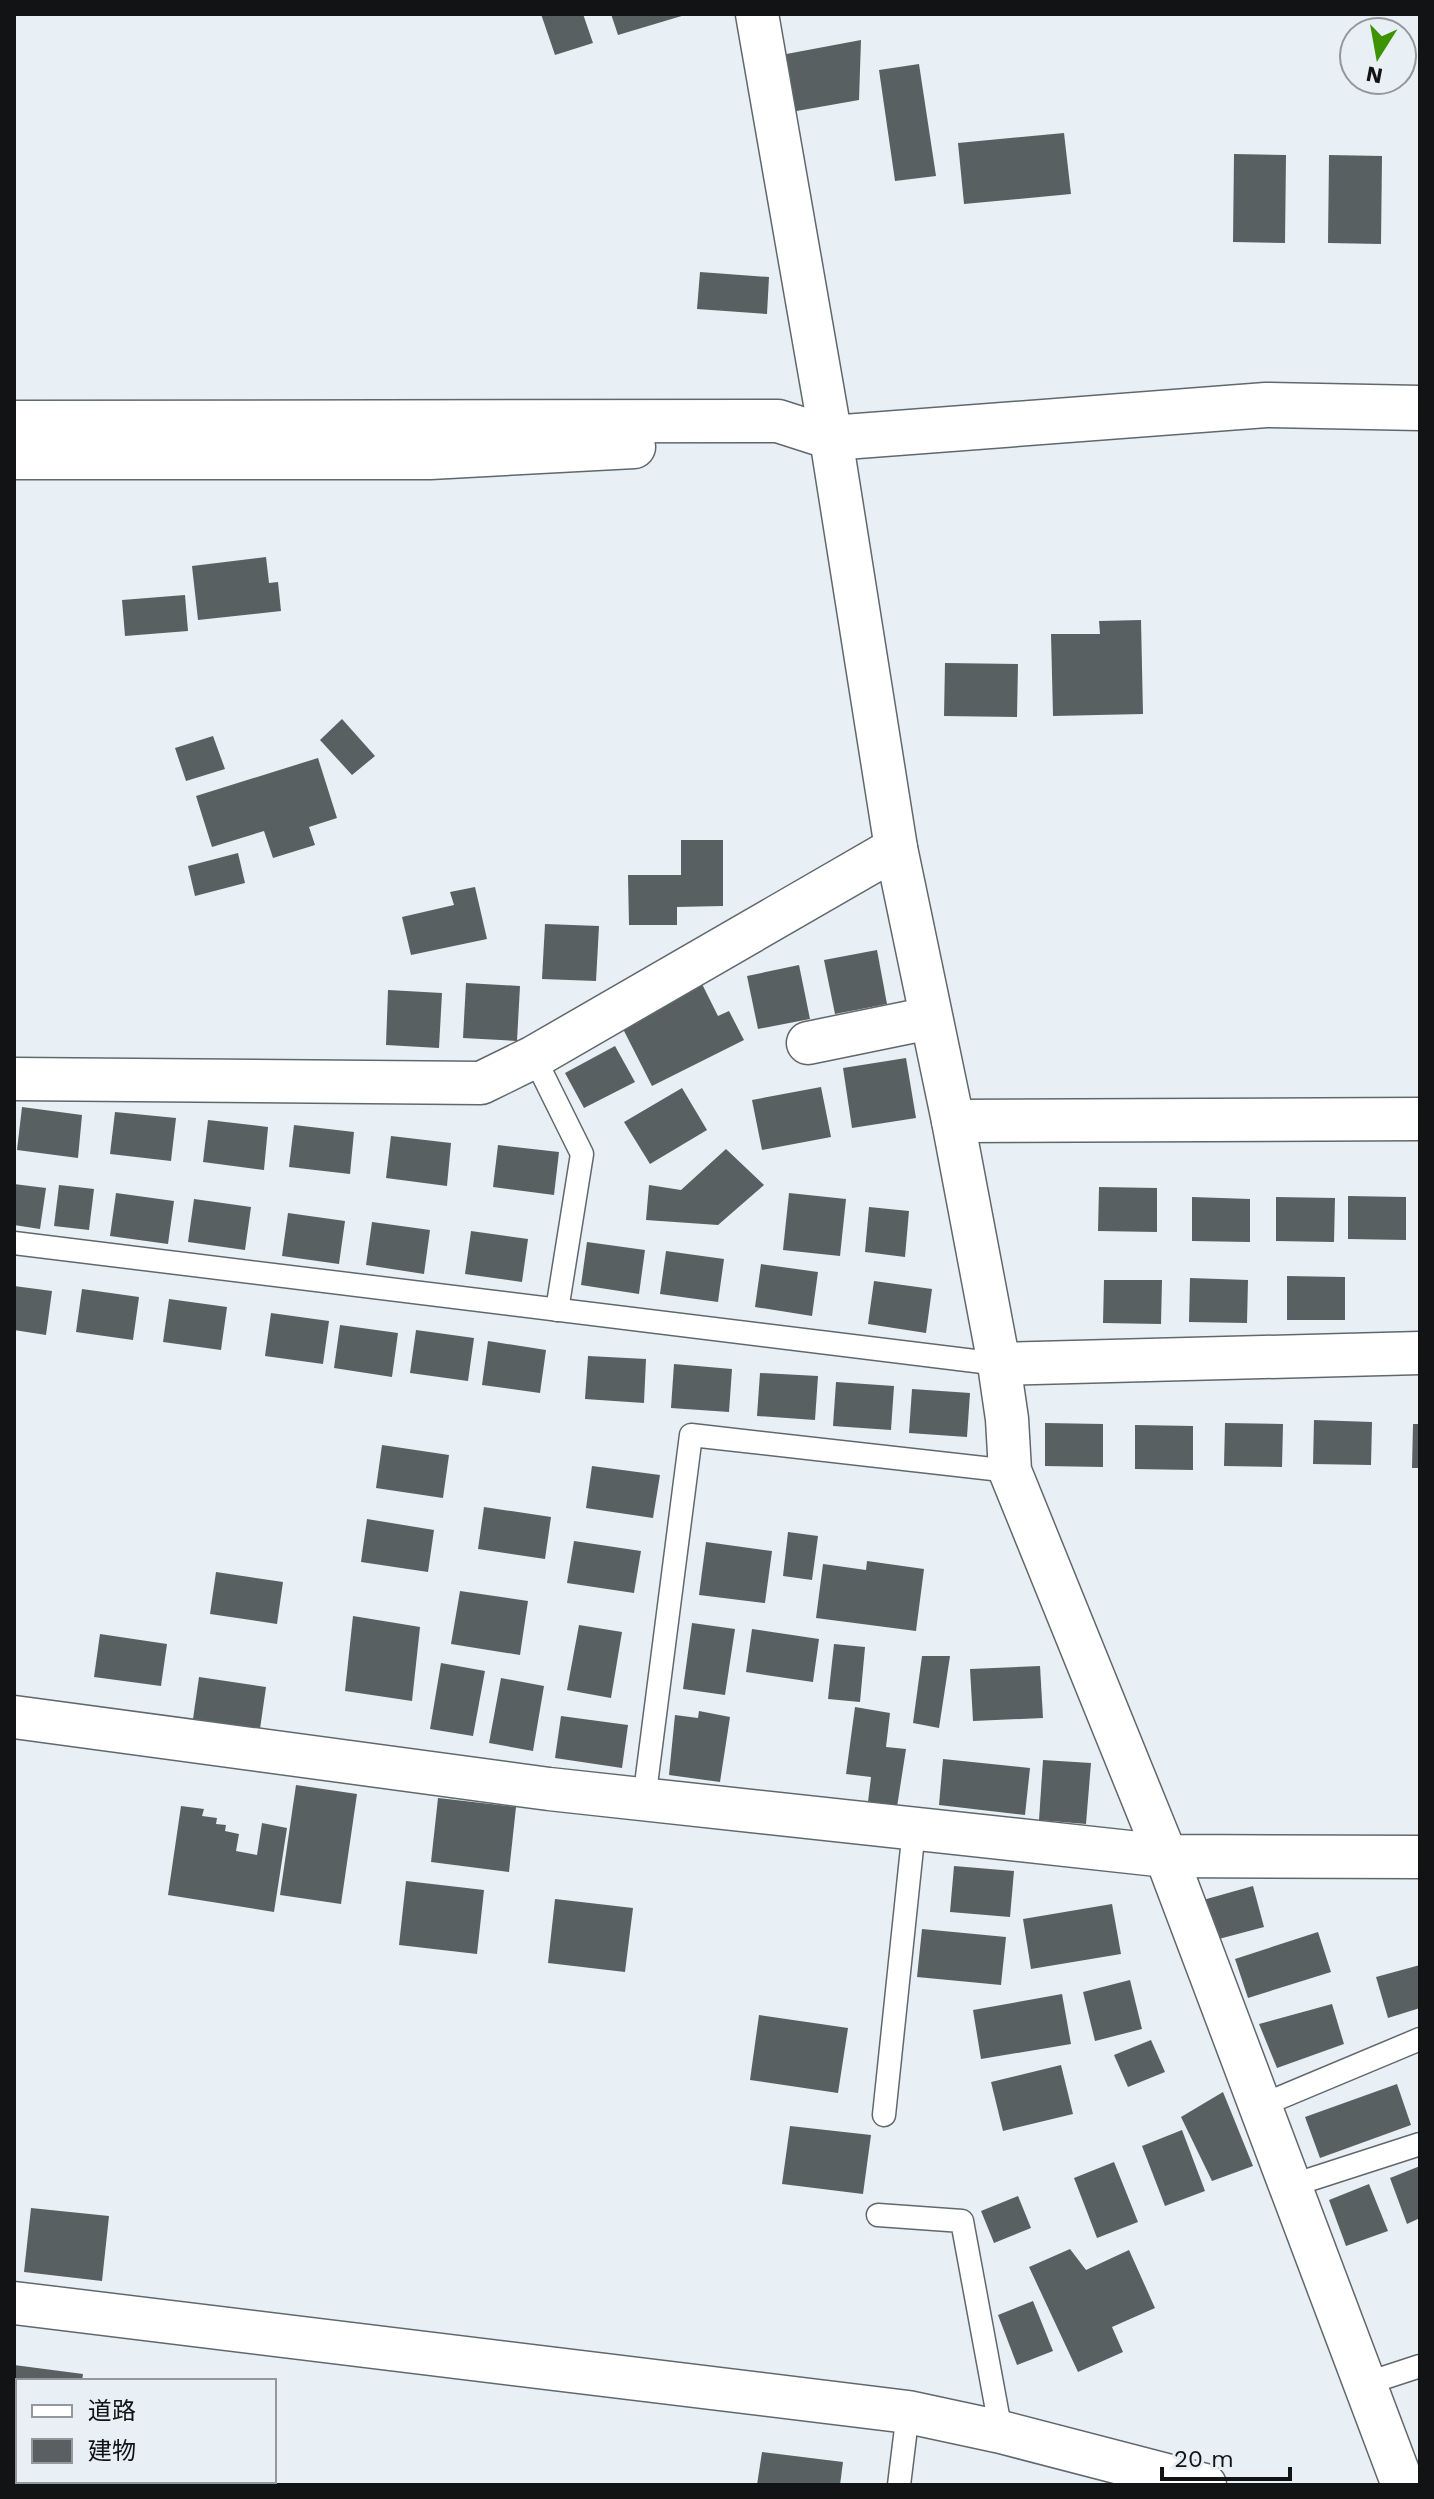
<svg xmlns="http://www.w3.org/2000/svg" width="1434" height="2499" font-family="'Work Sans','Noto Sans JP',sans-serif">
<style>
.building{fill:#586062}
.lines{fill:none;stroke-linecap:round;stroke-linejoin:round}
.service-casing{stroke:#61686c;stroke-width:25}
.minor-casing{stroke:#61686c;stroke-width:45}
.tertiary-casing{stroke:#61686c;stroke-width:47}
.service{stroke:#fff;stroke-width:22}
.minor{stroke:#fff;stroke-width:42}
.tertiary{stroke:#fff;stroke-width:44}
</style>
<rect width="100%" height="100%" fill="#e8f0f5"/>
<!-- building -->
<g class="building">
<polygon points="541,14 583,14 593,43 555,55"/>
<polygon points="611,14 684,14 685,15 618,35"/>
<polygon points="861,40 859,100 791,112 781,55"/>
<polygon points="919,64 936,176 895,181 879,70"/>
<polygon points="1064,133 1071,194 964,204 958,143"/>
<polygon points="1234,154 1286,155 1285,243 1233,242"/>
<polygon points="1329,155 1382,156 1381,244 1328,243"/>
<polygon points="700,272 769,277 767,314 697,309"/>
<polygon points="266,557 269,583 278,582 281,611 198,620 192,566"/>
<polygon points="185,595 188,631 125,636 122,600"/>
<polygon points="1141,620 1143,714 1053,716 1051,634 1100,634 1099,621"/>
<polygon points="945,663 1018,664 1017,717 944,716"/>
<polygon points="342,719 375,756 352,775 320,740"/>
<polygon points="213,736 225,769 186,781 175,748"/>
<polygon points="318,758 337,818 309,827 315,845 273,858 264,831 212,847 196,796"/>
<polygon points="681,840 723,840 723,906 677,907 677,925 629,925 628,875 681,875"/>
<polygon points="238,853 245,883 195,896 188,866"/>
<polygon points="475,887 487,939 411,955 402,917 454,905 450,892"/>
<polygon points="545,924 599,926 596,981 542,979"/>
<polygon points="877,950 887,1004 835,1014 824,960"/>
<polygon points="799,965 810,1019 758,1029 747,976"/>
<polygon points="466,983 520,986 517,1041 463,1038"/>
<polygon points="702,984 718,1016 729,1011 744,1040 652,1086 621,1025"/>
<polygon points="388,990 442,993 439,1048 386,1045"/>
<polygon points="615,1046 635,1082 584,1108 565,1073"/>
<polygon points="906,1058 916,1118 852,1128 843,1068"/>
<polygon points="821,1087 831,1137 762,1150 752,1100"/>
<polygon points="682,1088 707,1130 650,1164 624,1122"/>
<polygon points="22,1107 82,1115 78,1158 17,1150"/>
<polygon points="115,1112 176,1118 171,1161 110,1154"/>
<polygon points="208,1120 268,1127 264,1170 203,1162"/>
<polygon points="294,1125 354,1132 350,1174 289,1167"/>
<polygon points="391,1136 451,1143 447,1186 386,1178"/>
<polygon points="498,1145 559,1152 554,1195 493,1187"/>
<polygon points="726,1149 764,1185 718,1225 646,1220 649,1185 681,1190"/>
<polygon points="14,1184 46,1188 40,1229 14,1225"/>
<polygon points="59,1185 94,1189 89,1230 54,1226"/>
<polygon points="1099,1187 1157,1188 1157,1232 1098,1231"/>
<polygon points="116,1193 174,1201 168,1244 110,1236"/>
<polygon points="789,1193 846,1199 840,1256 783,1250"/>
<polygon points="1348,1196 1406,1197 1406,1240 1348,1239"/>
<polygon points="1192,1197 1250,1199 1250,1242 1192,1241"/>
<polygon points="1276,1197 1335,1198 1334,1242 1276,1241"/>
<polygon points="194,1199 251,1207 245,1250 188,1242"/>
<polygon points="869,1207 909,1211 905,1257 865,1252"/>
<polygon points="288,1213 345,1221 339,1264 282,1256"/>
<polygon points="372,1222 430,1230 424,1274 366,1265"/>
<polygon points="471,1231 528,1239 522,1282 465,1274"/>
<polygon points="587,1242 645,1250 639,1294 581,1285"/>
<polygon points="666,1251 724,1259 718,1302 660,1294"/>
<polygon points="761,1264 818,1272 812,1316 755,1307"/>
<polygon points="1287,1276 1345,1277 1345,1320 1287,1320"/>
<polygon points="1190,1278 1248,1280 1247,1323 1189,1322"/>
<polygon points="1104,1280 1162,1280 1161,1324 1103,1323"/>
<polygon points="874,1281 932,1289 926,1333 868,1324"/>
<polygon points="14,1286 52,1291 46,1335 14,1330"/>
<polygon points="82,1289 139,1297 133,1340 76,1332"/>
<polygon points="169,1299 227,1307 221,1350 163,1342"/>
<polygon points="271,1313 329,1321 323,1364 265,1356"/>
<polygon points="340,1325 398,1333 392,1377 334,1368"/>
<polygon points="416,1330 474,1338 468,1381 410,1373"/>
<polygon points="488,1341 546,1350 540,1393 482,1385"/>
<polygon points="588,1356 646,1359 644,1403 585,1399"/>
<polygon points="674,1364 732,1369 729,1412 671,1408"/>
<polygon points="760,1373 818,1376 815,1420 757,1416"/>
<polygon points="836,1382 894,1386 891,1430 833,1426"/>
<polygon points="912,1389 970,1393 967,1437 909,1433"/>
<polygon points="1314,1420 1372,1422 1371,1465 1313,1464"/>
<polygon points="1045,1423 1103,1424 1103,1467 1045,1466"/>
<polygon points="1225,1423 1283,1424 1282,1467 1224,1466"/>
<polygon points="1413,1424 1420,1424 1420,1468 1412,1468"/>
<polygon points="1135,1425 1193,1426 1193,1470 1135,1469"/>
<polygon points="382,1445 449,1455 443,1498 376,1488"/>
<polygon points="592,1466 660,1475 653,1518 586,1508"/>
<polygon points="484,1507 551,1517 545,1559 478,1549"/>
<polygon points="367,1519 434,1530 428,1572 361,1562"/>
<polygon points="788,1532 818,1536 812,1580 783,1576"/>
<polygon points="574,1541 641,1551 634,1593 567,1583"/>
<polygon points="706,1542 772,1551 765,1603 699,1595"/>
<polygon points="867,1561 924,1569 916,1631 816,1618 823,1564 866,1570"/>
<polygon points="216,1572 283,1582 277,1624 210,1614"/>
<polygon points="460,1591 528,1601 520,1655 451,1644"/>
<polygon points="353,1616 420,1627 412,1701 345,1691"/>
<polygon points="692,1623 735,1629 725,1695 683,1689"/>
<polygon points="579,1625 622,1632 611,1698 567,1690"/>
<polygon points="752,1629 819,1639 813,1682 746,1672"/>
<polygon points="100,1634 167,1644 161,1686 94,1677"/>
<polygon points="834,1644 865,1647 860,1702 828,1699"/>
<polygon points="922,1656 950,1656 939,1728 913,1723"/>
<polygon points="441,1663 485,1671 473,1736 430,1729"/>
<polygon points="1040,1666 1043,1718 973,1721 970,1669"/>
<polygon points="199,1677 266,1687 260,1729 193,1719"/>
<polygon points="501,1678 544,1686 533,1751 489,1743"/>
<polygon points="855,1707 890,1713 886,1747 906,1749 897,1807 868,1802 871,1777 846,1774"/>
<polygon points="699,1711 730,1717 720,1782 669,1775 675,1715 698,1718"/>
<polygon points="561,1716 628,1725 622,1768 555,1758"/>
<polygon points="943,1759 1030,1768 1025,1815 939,1805"/>
<polygon points="1043,1760 1091,1763 1086,1824 1039,1820"/>
<polygon points="296,1785 357,1794 341,1904 280,1895"/>
<polygon points="438,1798 516,1807 509,1872 431,1862"/>
<polygon points="181,1806 204,1809 202,1816 217,1818 216,1824 226,1825 225,1831 239,1834 236,1851 257,1855 262,1823 287,1828 274,1912 168,1895"/>
<polygon points="954,1866 1014,1871 1010,1917 950,1912"/>
<polygon points="406,1881 484,1890 477,1954 399,1945"/>
<polygon points="1253,1886 1264,1927 1215,1940 1203,1900"/>
<polygon points="555,1899 633,1908 625,1972 548,1963"/>
<polygon points="1112,1904 1121,1954 1031,1969 1023,1919"/>
<polygon points="922,1929 1006,1937 1001,1985 917,1977"/>
<polygon points="1318,1932 1331,1972 1248,1998 1235,1959"/>
<polygon points="1420,1965 1420,2008 1388,2018 1376,1977"/>
<polygon points="1130,1980 1142,2029 1095,2041 1083,1992"/>
<polygon points="1062,1994 1071,2044 981,2059 973,2010"/>
<polygon points="1332,2004 1344,2044 1277,2068 1259,2024"/>
<polygon points="759,2015 848,2028 838,2093 750,2080"/>
<polygon points="1151,2040 1165,2072 1128,2087 1114,2055"/>
<polygon points="1061,2065 1073,2114 1003,2131 991,2082"/>
<polygon points="1397,2084 1411,2125 1320,2158 1305,2117"/>
<polygon points="1223,2092 1253,2166 1212,2181 1181,2117"/>
<polygon points="790,2126 871,2135 863,2194 782,2184"/>
<polygon points="1182,2130 1205,2191 1165,2206 1142,2146"/>
<polygon points="1114,2162 1138,2222 1097,2238 1074,2178"/>
<polygon points="1420,2166 1420,2218 1407,2224 1390,2178"/>
<polygon points="1369,2184 1388,2231 1346,2246 1329,2200"/>
<polygon points="1018,2196 1031,2228 994,2243 981,2211"/>
<polygon points="31,2208 109,2216 102,2281 24,2272"/>
<polygon points="1070,2249 1086,2270 1129,2250 1155,2308 1112,2327 1123,2352 1078,2372 1029,2267"/>
<polygon points="1033,2301 1053,2351 1017,2365 998,2315"/>
<polygon points="14,2365 83,2374 82,2381 18,2381 18,2405 14,2405"/>
<rect x="14" y="2422" width="4" height="40"/>
<polygon points="762,2452 843,2462 840,2485 757,2485"/>
<polygon points="139,2481 201,2481 201,2485 155,2485"/>
</g>
<g class="lines">
<defs>
<g id="service">
<polyline points="534,1057 582,1154 557,1310"/>
<polyline points="14,1243 999,1364"/>
<polyline points="644,1800 691,1435 1010,1471"/>
<polyline points="1260,2106 1420,2039"/>
<polyline points="884,2115 914,1829"/>
<polyline points="1290,2186 1420,2144"/>
<polyline points="878,2215 962,2221 1001,2432"/>
<polyline points="1365,2384 1420,2366"/>
<polyline points="899,2485 908,2412"/>
</g>
<g id="minor">
<polyline points="757,14 831,438 896,848 953,1121 999,1364 1007,1419 1010,1471 1166,1856 1403,2485"/>
<polyline points="14,422 778,421 831,438"/>
<polyline points="14,458 430,458 634,447"/>
<polyline points="808,1043 930,1018"/>
<polyline points="14,1079 481,1083 534,1057 896,848"/>
<polyline points="953,1121 1420,1119"/>
<polyline points="999,1364 1420,1353"/>
<polyline points="14,1717 549,1789 1166,1856 1420,1857"/>
<polyline points="14,2303 908,2412 1001,2432 1205,2485"/>
</g>
<polyline id="tertiary" points="831,438 1266,405 1420,408"/>
</defs>
<!-- service casing -->
<use href="#service" class="service-casing"/>
<!-- minor casing -->
<use href="#minor" class="minor-casing"/>
<!-- tertiary casing -->
<use href="#tertiary" class="tertiary-casing"/>
<!-- service -->
<use href="#service" class="service"/>
<!-- minor -->
<use href="#minor" class="minor"/>
<!-- tertiary -->
<use href="#tertiary" class="tertiary"/>
</g>
<!-- border -->
<rect width="1434" height="2499" fill="none" stroke="#111315" stroke-width="32"/>
<!-- legend -->
<rect x="16" y="2379" width="260" height="104" fill="#e8f0f5" stroke="#92989b" stroke-width="2"/>
<rect x="32" y="2405" width="40" height="12" fill="#ffffff" stroke="#92989b" stroke-width="2"/>
<text x="88" y="2419" font-size="24" fill="#111315">道路</text>
<rect x="32" y="2439" width="40" height="24" fill="#586062" stroke="#92989b" stroke-width="2"/>
<text x="88" y="2459" font-size="24" fill="#111315">建物</text>
<!-- north arrow -->
<g transform="translate(1378 56) rotate(191)"><circle r="38" fill="#e8f0f5" stroke="#92989b" stroke-width="2"/>
<path d="M0-6L14 30L0 20L-14 30Z" fill="#3e9300"/>
<text y="-12" font-size="22" font-weight="bold" text-anchor="middle" fill="#111315">N</text>
</g>
<!-- scale -->
<path d="M1162 2467v12h128v-12" fill="none" stroke="#111315" stroke-width="4"/>
<text x="1174" y="2467" font-size="24" fill="#111315" stroke="#e8f0f5" stroke-width="6" paint-order="stroke">20 m</text>
</svg>
